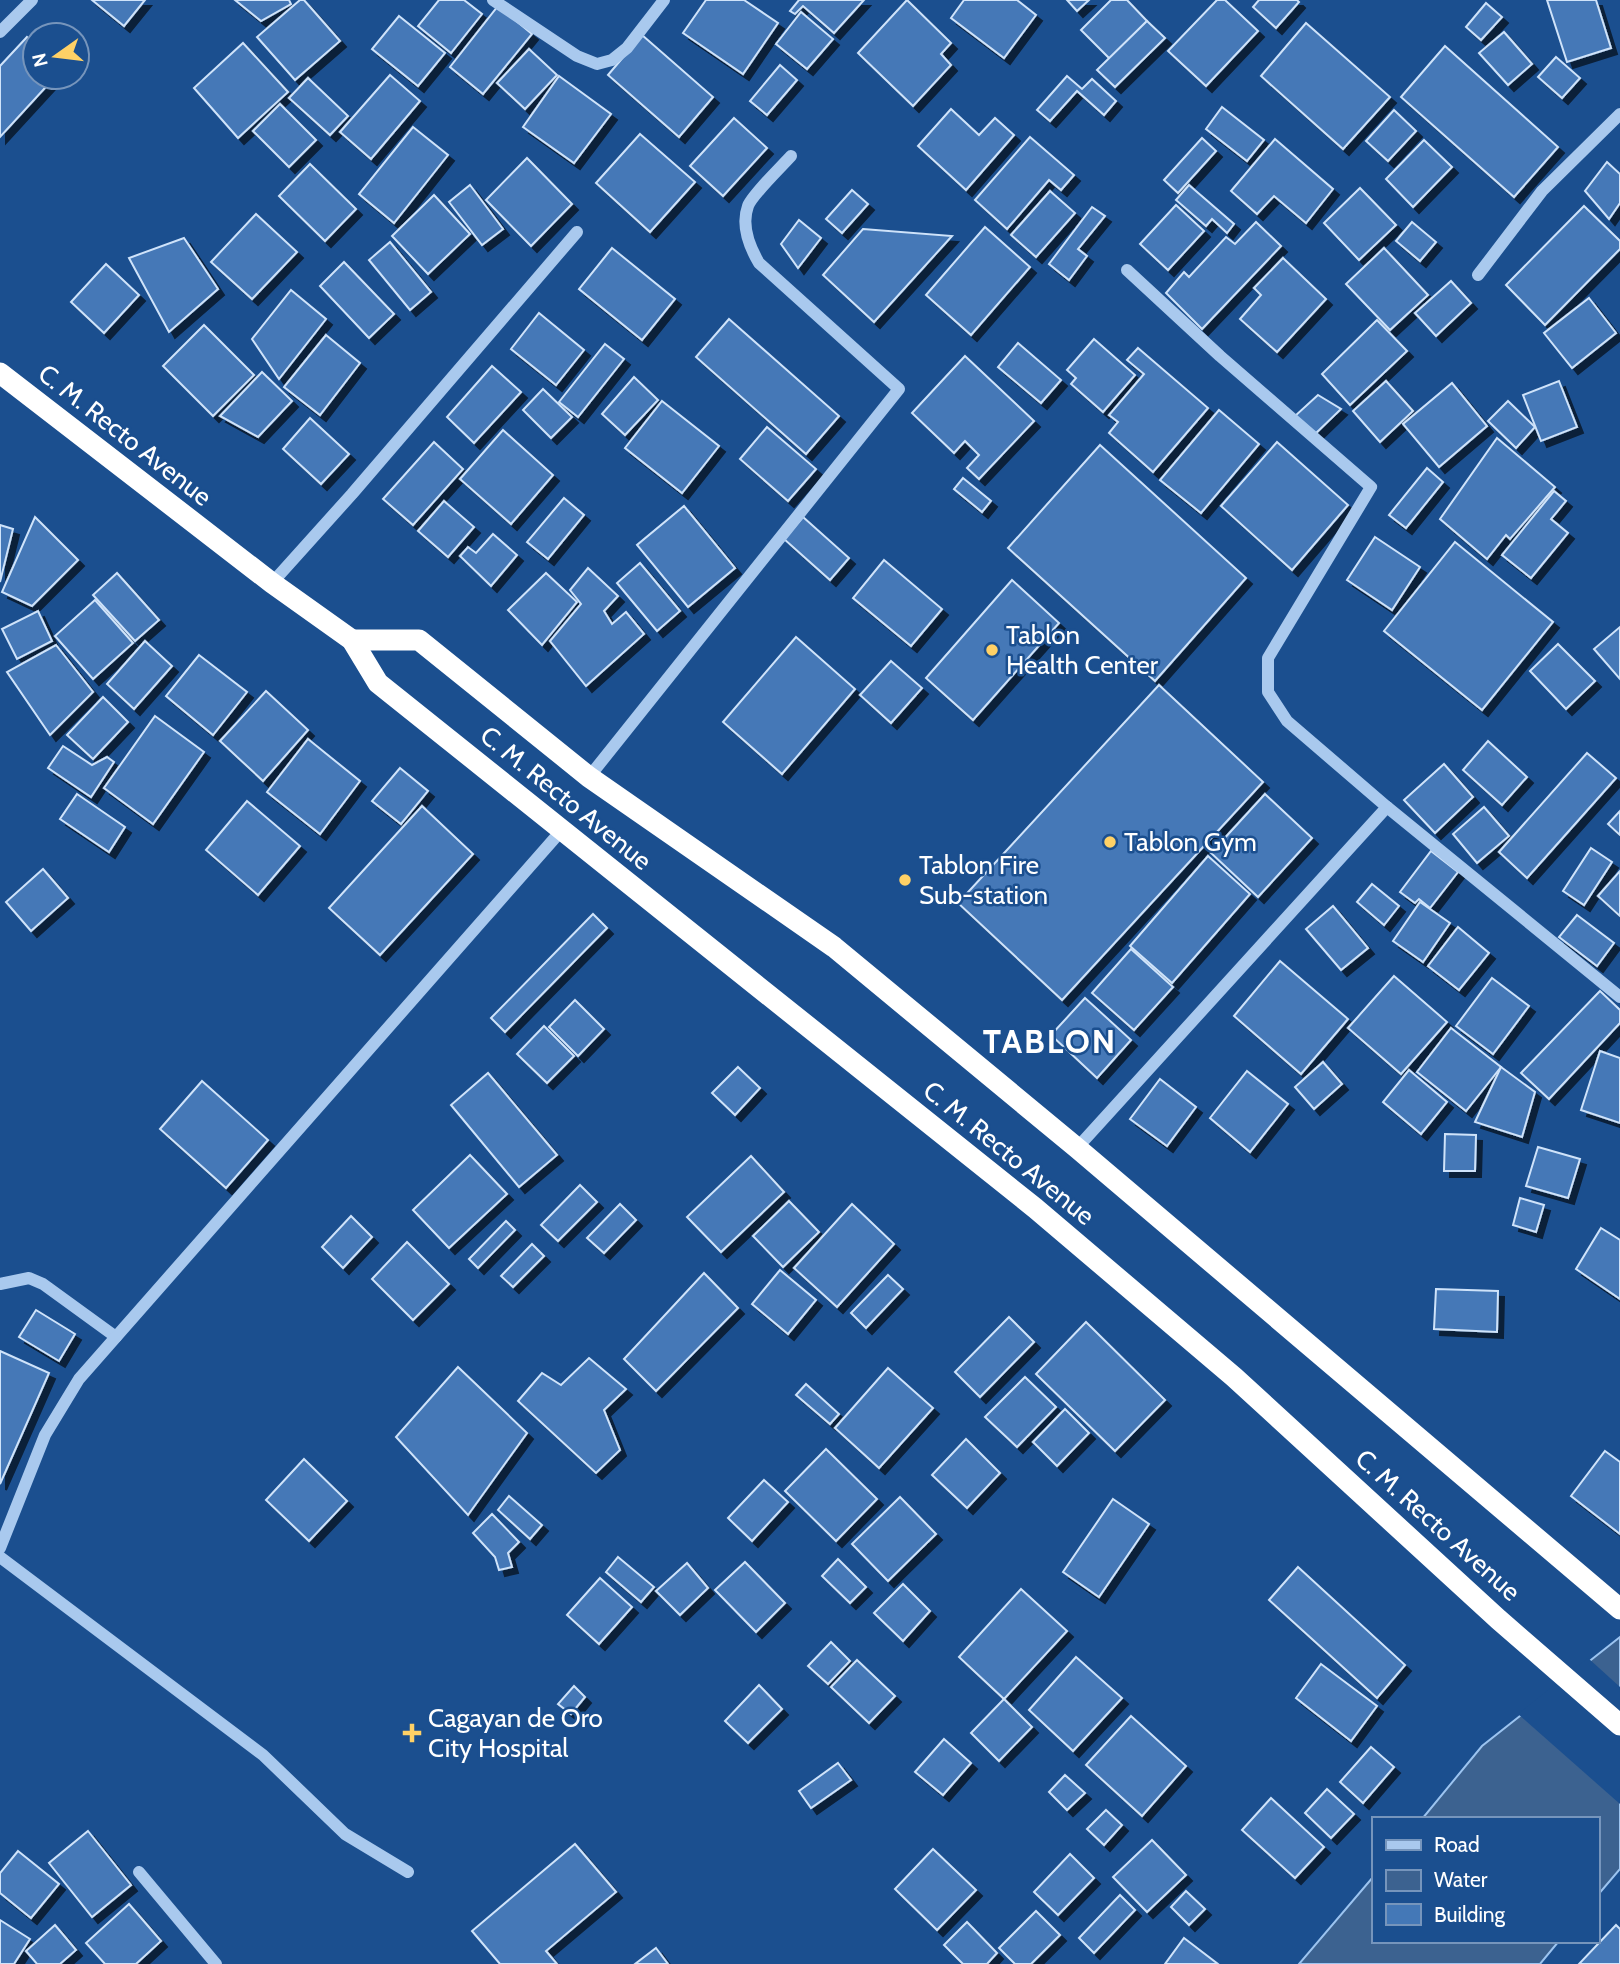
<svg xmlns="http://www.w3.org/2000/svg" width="1620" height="1964" font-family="Cabin,sans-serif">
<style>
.water{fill:#3c6290;stroke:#9cc4f0;stroke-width:2}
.pier{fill:#1b4f8f}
.building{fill:#4478b7;stroke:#cfe3fa;stroke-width:2;filter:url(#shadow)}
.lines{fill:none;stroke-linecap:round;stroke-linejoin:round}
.minor{stroke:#a9c9ee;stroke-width:12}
.highway{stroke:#fff;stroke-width:21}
.poi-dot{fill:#ffd166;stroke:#1b4f8f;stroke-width:2.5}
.labels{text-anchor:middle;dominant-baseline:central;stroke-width:5;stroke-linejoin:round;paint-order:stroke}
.street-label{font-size:26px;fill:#fff;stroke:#1b4f8f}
.poi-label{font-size:26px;fill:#fff;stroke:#1b4f8f;text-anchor:start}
.district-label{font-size:33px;font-weight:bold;letter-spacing:2px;fill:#fff;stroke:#1b4f8f}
</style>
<defs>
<filter id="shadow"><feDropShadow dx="6" dy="6" stdDeviation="0" flood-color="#0009"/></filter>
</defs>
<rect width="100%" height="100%" fill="#1b4f8f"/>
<!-- water -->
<g class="water">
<polygon points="1620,1637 1620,1869 1597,1896 1597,1819 1422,1819 1482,1746"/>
<polygon points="1373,1877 1373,1941 1559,1941 1540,1964 1299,1964"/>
</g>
<!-- pier -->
<polygon class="pier" points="1588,1658 1620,1687 1620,1804 1518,1714"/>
<!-- building -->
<g class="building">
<polygon points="92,0 145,0 124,26"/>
<polygon points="235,0 289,0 291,4 261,21"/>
<polygon points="300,0 304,0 340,41 295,80 257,37"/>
<polygon points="439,0 464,0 482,14 451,53 418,26"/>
<polygon points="706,0 744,0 778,23 743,74 683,33"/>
<polygon points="799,0 864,0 834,33 803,6 795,14 790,11"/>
<polygon points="907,0 951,43 941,54 951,65 913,106 858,53"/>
<polygon points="964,0 1017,0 1036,15 1004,58 951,18"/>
<polygon points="1067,0 1089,0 1077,11"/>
<polygon points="1111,0 1127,0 1147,21 1110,59 1081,30"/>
<polygon points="1217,0 1225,0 1258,31 1206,86 1168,51"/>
<polygon points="1259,0 1297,0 1299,2 1276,28 1253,7"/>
<polygon points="1547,0 1596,0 1611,48 1567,62"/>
<polygon points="1486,3 1502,17 1481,40 1466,27"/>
<polygon points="498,6 532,34 483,94 450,67"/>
<polygon points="801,12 833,39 807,69 776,44"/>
<polygon points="399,16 445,53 418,86 372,49"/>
<polygon points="1147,21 1165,38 1115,87 1097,70"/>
<polygon points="1306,23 1390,97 1343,149 1261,76"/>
<polygon points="1504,32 1532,64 1508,85 1479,53"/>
<polygon points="642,35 713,97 679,137 608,75"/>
<polygon points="27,37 35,44 35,77 55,77 0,137 0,66"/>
<polygon points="243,43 288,92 238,138 194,88"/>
<polygon points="1445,46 1558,147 1514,197 1401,97"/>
<polygon points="529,49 557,75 525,109 497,83"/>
<polygon points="1556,57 1580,78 1562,98 1538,77"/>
<polygon points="780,65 797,80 767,115 750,101"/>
<polygon points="390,75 420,101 371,159 340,132"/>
<polygon points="559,76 611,114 574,163 523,127"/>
<polygon points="1067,76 1082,89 1092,79 1116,101 1104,115 1077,91 1050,121 1037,110"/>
<polygon points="308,78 348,116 330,135 289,98"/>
<polygon points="280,104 316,140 289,167 253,131"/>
<polygon points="1222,107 1264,140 1247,161 1206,129"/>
<polygon points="951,109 979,135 995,118 1014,135 966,190 918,146"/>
<polygon points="1394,110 1416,131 1388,161 1366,141"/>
<polygon points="734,118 767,148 723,196 690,166"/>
<polygon points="413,127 448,155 394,223 359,194"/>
<polygon points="640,134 695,182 650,232 596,183"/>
<polygon points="1030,137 1074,175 1061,190 1049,180 1007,229 975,200"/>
<polygon points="1202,138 1216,151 1178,193 1164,180"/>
<polygon points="1275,139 1333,189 1306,223 1274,196 1257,214 1231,191"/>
<polygon points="1424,140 1452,167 1413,207 1386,179"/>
<polygon points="527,158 572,204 531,246 486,200"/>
<polygon points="1607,162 1620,174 1620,203 1609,219 1585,191"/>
<polygon points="310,164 356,209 325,241 279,196"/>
<polygon points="470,185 503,229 482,245 449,202"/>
<polygon points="1189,185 1234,224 1227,233 1212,219 1206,226 1176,200"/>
<polygon points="1360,188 1396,225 1359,260 1324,223"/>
<polygon points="852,190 868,204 842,233 826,219"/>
<polygon points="1050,191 1075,213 1036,257 1011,235"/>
<polygon points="434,195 470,234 428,274 392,236"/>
<polygon points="1176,205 1204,231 1168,270 1140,244"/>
<polygon points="1584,206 1620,241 1620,249 1545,325 1506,285"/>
<polygon points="1092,207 1105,216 1078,249 1087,256 1069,280 1049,264"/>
<polygon points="256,214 297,252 252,299 211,262"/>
<polygon points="799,220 821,238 798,268 781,244"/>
<polygon points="1256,222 1281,246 1202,329 1166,293 1184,272 1189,277 1226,237 1235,244"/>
<polygon points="1412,222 1436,242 1420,261 1396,241"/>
<polygon points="985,227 1030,267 971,335 926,295"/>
<polygon points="863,229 952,236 874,322 823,275"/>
<polygon points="184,238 218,289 169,332 129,258"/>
<polygon points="390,242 431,292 410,310 369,260"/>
<polygon points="612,248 675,299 642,340 579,289"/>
<polygon points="1384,248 1428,295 1390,330 1346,284"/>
<polygon points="1283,258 1326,299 1277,352 1240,319 1261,295 1254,288"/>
<polygon points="344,262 394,314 369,338 320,286"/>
<polygon points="106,264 139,295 104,333 71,302"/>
<polygon points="1451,281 1471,303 1436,336 1415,313"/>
<polygon points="291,290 326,319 279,379 252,339"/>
<polygon points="1589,298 1616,333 1572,368 1544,333"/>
<polygon points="539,313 584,350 556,385 511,349"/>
<polygon points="729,319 839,416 806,454 696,357"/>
<polygon points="1377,320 1407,351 1350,405 1322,374"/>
<polygon points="204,325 254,375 213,416 163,366"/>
<polygon points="326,335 360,363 320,415 284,387"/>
<polygon points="1094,339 1135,375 1103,412 1071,384 1076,378 1067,370"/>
<polygon points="1018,343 1061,380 1041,403 998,367"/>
<polygon points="605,344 624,359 578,417 559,402"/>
<polygon points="1138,348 1208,408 1153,472 1109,433 1118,422 1109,415 1144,374 1127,360"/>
<polygon points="965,356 1034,421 979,479 967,468 979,455 965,441 954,453 912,413"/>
<polygon points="492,366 521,392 474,443 447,417"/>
<polygon points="262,372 292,401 258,437 220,416"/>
<polygon points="634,377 658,400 625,435 602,414"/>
<polygon points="1386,381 1413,411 1380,442 1353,411"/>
<polygon points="1559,381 1577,427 1541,441 1523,395"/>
<polygon points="1452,383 1487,426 1439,467 1403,424"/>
<polygon points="543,389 572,417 551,438 523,410"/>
<polygon points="1318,395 1341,409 1313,436 1295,416"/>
<polygon points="662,401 719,446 682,493 625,448"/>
<polygon points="1508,401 1535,427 1516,448 1488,421"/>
<polygon points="1219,410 1259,444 1201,513 1160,480"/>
<polygon points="310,418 349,454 321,484 283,449"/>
<polygon points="767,427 816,469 788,501 740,459"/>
<polygon points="503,430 553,475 511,524 460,479"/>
<polygon points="1497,438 1555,487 1510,539 1506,535 1487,559 1440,519"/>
<polygon points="434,442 463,469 413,525 383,499"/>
<polygon points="1277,442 1348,505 1292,570 1221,506"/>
<polygon points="1100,445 1246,578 1155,681 1008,548"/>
<polygon points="1427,468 1443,482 1406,528 1389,515"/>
<polygon points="963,478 991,501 982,512 954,489"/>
<polygon points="1554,491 1566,501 1551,519 1568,533 1531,578 1502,555"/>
<polygon points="564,498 584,515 548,559 527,542"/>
<polygon points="444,501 474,527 448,557 418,531"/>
<polygon points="684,506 735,568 688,607 637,545"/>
<polygon points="35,517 78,560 32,606 2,592"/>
<polygon points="803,517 849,558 830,580 784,539"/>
<polygon points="0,525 13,529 0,582"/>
<polygon points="493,534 517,555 491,586 460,556 468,547 476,553"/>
<polygon points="1375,537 1420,567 1392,610 1347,580"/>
<polygon points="1455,542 1553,622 1482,710 1384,631"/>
<polygon points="884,560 942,609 911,646 853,598"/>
<polygon points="640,563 680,611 657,631 617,583"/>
<polygon points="588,568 618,596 604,611 612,624 626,612 644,634 586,686 550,641 581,604 570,590"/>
<polygon points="117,573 159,620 135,641 93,595"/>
<polygon points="546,573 577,602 542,645 508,610"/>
<polygon points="1012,580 1059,623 973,720 926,678"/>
<polygon points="95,600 133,643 93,679 55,636"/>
<polygon points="38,611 52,641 17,659 2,629"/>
<polygon points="1620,627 1620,679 1594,649"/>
<polygon points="796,637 855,689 782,774 723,722"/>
<polygon points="145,641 172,666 134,709 107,684"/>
<polygon points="1558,644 1595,681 1566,709 1530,671"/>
<polygon points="56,645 93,692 50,735 7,672"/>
<polygon points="199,655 247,692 213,735 166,696"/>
<polygon points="891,661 922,688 891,723 860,695"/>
<polygon points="1159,685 1263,782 1062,1000 958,903"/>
<polygon points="266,691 308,730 263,781 220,741"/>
<polygon points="103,697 128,722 93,759 67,735"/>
<polygon points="155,716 204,752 153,824 104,788"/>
<polygon points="308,739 360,781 320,834 267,792"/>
<polygon points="1488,741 1527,777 1502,805 1463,770"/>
<polygon points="63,746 92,765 107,757 114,762 91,797 48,768"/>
<polygon points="1587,753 1616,778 1527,878 1499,852"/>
<polygon points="1444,764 1473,797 1435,833 1404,800"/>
<polygon points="400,768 428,791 401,824 372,801"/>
<polygon points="77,794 125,827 109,852 60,819"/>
<polygon points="1265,794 1312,838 1258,897 1211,853"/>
<polygon points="247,801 300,846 258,895 206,850"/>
<polygon points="422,806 473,854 380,955 329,908"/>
<polygon points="1484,807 1509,836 1477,863 1453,834"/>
<polygon points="1620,811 1620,835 1608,824"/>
<polygon points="1591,848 1612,862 1584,905 1563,891"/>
<polygon points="1431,851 1458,872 1430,908 1419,899 1415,903 1400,892"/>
<polygon points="1208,856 1250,894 1172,983 1130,946"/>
<polygon points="43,869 68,898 31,931 6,902"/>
<polygon points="1620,871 1620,916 1598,896"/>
<polygon points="1372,884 1399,906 1384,925 1357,902"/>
<polygon points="1420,902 1450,923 1423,962 1393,941"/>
<polygon points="1333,906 1368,948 1341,970 1306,929"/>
<polygon points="593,914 607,928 505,1032 491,1018"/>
<polygon points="1577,915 1614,943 1597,966 1559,937"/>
<polygon points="1458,927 1489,953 1459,990 1428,966"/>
<polygon points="1131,949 1173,987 1134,1030 1092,993"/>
<polygon points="1280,961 1348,1019 1301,1074 1234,1016"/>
<polygon points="1394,976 1447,1022 1401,1074 1348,1028"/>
<polygon points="1492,978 1529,1006 1493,1054 1456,1026"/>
<polygon points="1600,991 1620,1010 1620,1023 1549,1099 1521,1073"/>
<polygon points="1085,998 1131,1040 1097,1078 1051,1035"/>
<polygon points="575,1000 604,1029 578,1056 549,1027"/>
<polygon points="544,1026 574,1056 547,1083 517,1054"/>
<polygon points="1451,1028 1501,1067 1466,1111 1417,1072"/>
<polygon points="1600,1051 1620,1058 1620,1123 1581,1110"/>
<polygon points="1323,1062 1342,1084 1314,1109 1295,1087"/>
<polygon points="738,1067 760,1088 735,1115 712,1093"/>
<polygon points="1501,1067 1535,1092 1522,1137 1475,1122"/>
<polygon points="1409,1070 1447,1102 1421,1134 1383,1102"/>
<polygon points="1247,1071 1288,1104 1250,1152 1210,1118"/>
<polygon points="488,1073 557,1155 519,1187 451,1105"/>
<polygon points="1160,1079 1196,1107 1167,1146 1130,1119"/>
<polygon points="202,1081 268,1140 226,1188 160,1129"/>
<polygon points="1445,1134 1476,1135 1475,1171 1444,1171"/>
<polygon points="1538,1147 1580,1159 1568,1198 1526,1186"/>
<polygon points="470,1155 507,1194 449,1248 413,1210"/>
<polygon points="751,1156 784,1192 721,1252 687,1217"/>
<polygon points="580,1185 597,1202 558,1241 541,1225"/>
<polygon points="1520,1198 1544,1205 1536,1232 1513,1225"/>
<polygon points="789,1201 819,1232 783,1267 753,1236"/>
<polygon points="620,1204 636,1220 604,1253 587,1238"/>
<polygon points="852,1204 894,1244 837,1307 794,1268"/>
<polygon points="351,1216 372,1237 343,1268 322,1247"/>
<polygon points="506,1221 515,1230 478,1268 469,1259"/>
<polygon points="1601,1228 1620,1240 1620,1299 1576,1269"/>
<polygon points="407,1242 449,1284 413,1320 372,1279"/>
<polygon points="532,1244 544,1256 513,1287 501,1276"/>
<polygon points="780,1270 816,1300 788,1334 752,1304"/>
<polygon points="704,1273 738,1308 656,1391 624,1359"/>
<polygon points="888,1275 903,1289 866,1328 851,1313"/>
<polygon points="1436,1289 1498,1291 1497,1332 1434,1329"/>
<polygon points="36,1310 75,1334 59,1361 19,1337"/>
<polygon points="1009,1317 1034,1342 980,1397 955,1372"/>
<polygon points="1086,1322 1165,1400 1115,1451 1036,1374"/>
<polygon points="0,1351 49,1373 0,1484"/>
<polygon points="589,1358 626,1389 604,1410 620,1450 596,1473 518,1401 542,1373 561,1385"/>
<polygon points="458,1367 527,1433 468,1515 396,1437"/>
<polygon points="888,1368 933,1408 879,1468 835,1428"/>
<polygon points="1025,1377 1056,1407 1017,1447 985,1417"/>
<polygon points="806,1384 839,1414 830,1424 796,1395"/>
<polygon points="1065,1409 1089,1433 1057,1466 1033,1442"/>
<polygon points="966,1439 1000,1473 967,1508 932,1475"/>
<polygon points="826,1449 877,1499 836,1541 785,1491"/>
<polygon points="1605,1451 1620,1462 1620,1534 1571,1496"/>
<polygon points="304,1459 347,1501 309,1541 266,1500"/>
<polygon points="764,1480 788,1502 752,1541 728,1518"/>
<polygon points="509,1496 542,1525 530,1539 498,1510"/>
<polygon points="900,1497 936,1534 888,1581 852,1544"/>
<polygon points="1113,1499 1149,1524 1099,1597 1063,1572"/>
<polygon points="492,1514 519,1542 508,1553 512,1567 499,1570 495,1557 473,1533"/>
<polygon points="618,1557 654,1587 641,1602 606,1572"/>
<polygon points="838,1559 866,1587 850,1603 822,1576"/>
<polygon points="745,1562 785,1603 756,1632 715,1590"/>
<polygon points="687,1563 708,1588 680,1615 656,1591"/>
<polygon points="1298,1567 1405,1665 1377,1698 1269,1600"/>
<polygon points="600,1578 632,1607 599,1644 567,1615"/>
<polygon points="903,1584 930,1611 903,1641 874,1613"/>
<polygon points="1021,1589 1067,1631 1004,1699 959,1657"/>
<polygon points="831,1642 850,1661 828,1684 808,1666"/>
<polygon points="1076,1657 1122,1698 1073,1751 1029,1710"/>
<polygon points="857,1660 895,1696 869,1723 831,1687"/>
<polygon points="1321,1664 1377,1706 1351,1741 1296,1698"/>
<polygon points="759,1685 782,1709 748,1743 725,1721"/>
<polygon points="574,1686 585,1697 571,1714 558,1704"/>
<polygon points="1004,1699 1032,1727 999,1761 971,1733"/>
<polygon points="1131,1716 1186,1766 1142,1816 1086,1765"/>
<polygon points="944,1739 971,1763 943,1795 915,1772"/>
<polygon points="1371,1747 1394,1767 1363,1803 1340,1782"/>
<polygon points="838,1763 851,1780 811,1808 799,1791"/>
<polygon points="1065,1775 1085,1793 1067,1810 1049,1792"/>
<polygon points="1327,1789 1354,1814 1331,1838 1305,1813"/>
<polygon points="1271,1798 1324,1847 1295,1878 1242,1830"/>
<polygon points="1106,1810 1122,1825 1104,1845 1087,1829"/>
<polygon points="88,1831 131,1885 92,1917 49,1863"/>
<polygon points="1152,1840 1186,1875 1147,1912 1113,1877"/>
<polygon points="575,1844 616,1892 546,1951 557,1964 500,1964 472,1931"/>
<polygon points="933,1849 976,1890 937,1930 895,1889"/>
<polygon points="18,1851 59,1884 31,1918 0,1893 0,1873"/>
<polygon points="1070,1854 1094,1878 1058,1915 1034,1892"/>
<polygon points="1186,1891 1205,1909 1189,1925 1171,1907"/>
<polygon points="1120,1895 1135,1910 1094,1953 1079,1938"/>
<polygon points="129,1904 161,1941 136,1964 105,1964 86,1943"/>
<polygon points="1036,1911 1060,1935 1031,1964 1015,1964 999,1948"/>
<polygon points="0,1920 30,1939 14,1964 0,1964"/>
<polygon points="967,1922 997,1953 987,1964 963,1964 944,1945"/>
<polygon points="55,1925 76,1950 60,1964 37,1964 26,1951"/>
<polygon points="1616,1925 1620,1929 1620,1964 1579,1964"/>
<polygon points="1184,1938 1218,1964 1165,1964"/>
<polygon points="656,1948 668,1964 635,1964"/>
</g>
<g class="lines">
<!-- minor -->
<g class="minor">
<polyline points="493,0 577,56 597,64 612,60 627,48 664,0"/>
<polyline points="0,32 32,0"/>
<polyline points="1478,275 1542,191 1620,114"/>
<polyline points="272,583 352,494 577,232"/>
<path d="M 589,777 L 899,389 L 759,263 C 749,246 741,225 748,206 C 752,195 782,166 791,156"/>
<polyline points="1387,807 1620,997"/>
<polyline points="1077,1148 1387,807 1287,721 1268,692 1268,658 1371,487 1220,356 1127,270"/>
<polyline points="0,1284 29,1278 43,1284 116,1337"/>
<polyline points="0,1548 45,1435 79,1379 561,831"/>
<polyline points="0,1557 263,1755 345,1834 408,1872"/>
<polyline points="139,1872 216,1964"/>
</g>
<!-- highway -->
<g class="highway">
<polyline points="0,373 272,583 352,640 378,683 1035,1208 1234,1377 1498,1619 1620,1725"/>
<polyline points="352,640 419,640 589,777 834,947 1077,1148 1620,1609"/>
</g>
</g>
<!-- markers -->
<g class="poi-dot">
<circle cx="992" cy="650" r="7"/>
<circle cx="1110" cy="842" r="7"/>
<circle cx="905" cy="880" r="7"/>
<path d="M408.5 1722.5h7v7h7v7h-7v7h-7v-7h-7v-7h7z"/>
</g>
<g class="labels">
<!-- street labels -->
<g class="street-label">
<text transform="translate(125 435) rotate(38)">C. M. Recto Avenue</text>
<text transform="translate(566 798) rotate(39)">C. M. Recto Avenue</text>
<text transform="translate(1009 1153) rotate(39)">C. M. Recto Avenue</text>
<text transform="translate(1438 1525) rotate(42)">C. M. Recto Avenue</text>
</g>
<!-- poi labels -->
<g class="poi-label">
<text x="1006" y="635">Tablon<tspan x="1006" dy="30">Health Center</tspan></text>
<text x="1124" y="842">Tablon Gym</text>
<text x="919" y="865">Tablon Fire<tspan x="919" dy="30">Sub-station</tspan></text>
<text x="428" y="1718">Cagayan de Oro<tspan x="428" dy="30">City Hospital</tspan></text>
</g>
<!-- district labels -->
<g class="district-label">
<text x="1050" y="1041">TABLON</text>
</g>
</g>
<!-- legend -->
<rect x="1372" y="1817" width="228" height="126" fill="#1b4f8f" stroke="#7695bc" stroke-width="2"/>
<rect x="1386" y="1840" width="35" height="10" fill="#a9c9ee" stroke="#7695bc" stroke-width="2"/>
<text x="1434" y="1852" font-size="21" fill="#ffffff">Road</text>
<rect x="1386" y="1870" width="35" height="21" fill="#3c6290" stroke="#7695bc" stroke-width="2"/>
<text x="1434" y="1887" font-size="21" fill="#ffffff">Water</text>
<rect x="1386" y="1904" width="35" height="21" fill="#4478b7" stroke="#7695bc" stroke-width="2"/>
<text x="1434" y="1922" font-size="21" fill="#ffffff">Building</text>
<!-- north arrow -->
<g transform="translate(56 56) rotate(256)"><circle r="33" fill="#1b4f8f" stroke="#7695bc" stroke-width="2"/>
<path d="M0-5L12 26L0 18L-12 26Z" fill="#ffd166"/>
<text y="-10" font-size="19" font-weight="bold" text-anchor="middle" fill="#ffffff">N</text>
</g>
</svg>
